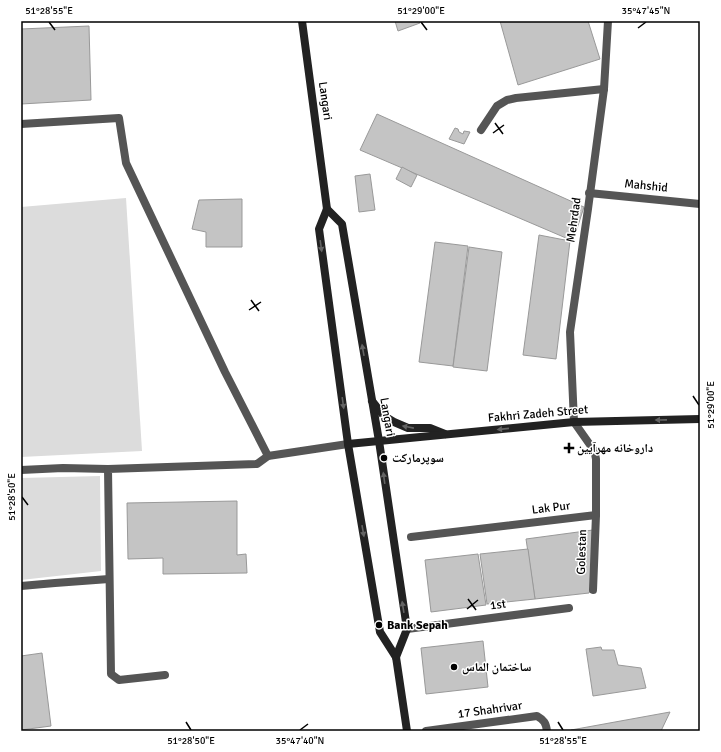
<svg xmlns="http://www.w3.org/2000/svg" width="721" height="752" font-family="Signika,'Noto Naskh Arabic',sans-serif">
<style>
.green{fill:#dcdcdc}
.building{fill:#c4c4c4;stroke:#999}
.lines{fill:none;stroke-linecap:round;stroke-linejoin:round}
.service{stroke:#555;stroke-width:8}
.minor{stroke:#555;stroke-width:8}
.secondary{stroke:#222;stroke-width:8}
.oneway{fill:#646464}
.ticks{fill:none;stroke:#000;stroke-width:1.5}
.poi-dot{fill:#000;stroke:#fff;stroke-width:1.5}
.labels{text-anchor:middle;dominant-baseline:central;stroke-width:3;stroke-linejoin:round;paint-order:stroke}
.street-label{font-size:12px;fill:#000;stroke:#fff}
.poi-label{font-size:12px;font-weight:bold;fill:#000;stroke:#fff;text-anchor:start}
.neatline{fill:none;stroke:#000;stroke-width:1.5}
.ticks-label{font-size:10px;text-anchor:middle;fill:#000}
</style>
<rect width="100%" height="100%" fill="#fff"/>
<!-- green -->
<g class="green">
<polygon points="126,198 142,451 21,457 21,207"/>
<polygon points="100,476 101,571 21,580 21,478"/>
</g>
<!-- building -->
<g class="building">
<polygon points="395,21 418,21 420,23 398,31"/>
<polygon points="500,21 588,21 600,59 518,85"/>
<polygon points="89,26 91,100 21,104 21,29"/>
<polygon points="377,114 584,207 573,241 360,150"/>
<polygon points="455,128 458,129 459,132 463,134 464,131 470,132 464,144 449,139"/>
<polygon points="402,167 417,175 411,187 396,179"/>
<polygon points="370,174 375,210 359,212 355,176"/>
<polygon points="242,199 242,247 206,247 206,232 192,229 199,200"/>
<polygon points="539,235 570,241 556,359 523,355"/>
<polygon points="435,242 468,246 453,366 419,362"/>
<polygon points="469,247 502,252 487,371 453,367"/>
<polygon points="237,501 237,555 246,554 247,573 163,574 163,558 128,559 127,503"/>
<polygon points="593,530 594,579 589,593 535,599 526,539"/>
<polygon points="528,549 535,599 487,604 480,554"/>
<polygon points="478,554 486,605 431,612 425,560"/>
<polygon points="483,641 488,687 426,694 421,648"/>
<polygon points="601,647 602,650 614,650 618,665 641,668 646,688 593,696 586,649"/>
<polygon points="42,653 51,726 21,730 21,656"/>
<polygon points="670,712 661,731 570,731 571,730"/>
</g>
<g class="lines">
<!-- service -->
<g class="service">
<polyline points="21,124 119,118 126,163 225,372 268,456"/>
<polyline points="481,130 497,106 507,100 516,98 604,89"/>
<polyline points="21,470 63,468 108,469"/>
<polyline points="21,586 55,583 109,579"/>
<polyline points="165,675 119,680 111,674 108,469 257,464 268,456 348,444"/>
</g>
<!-- minor -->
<g class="minor">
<polyline points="589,193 700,204"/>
<polyline points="411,537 596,515 596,459 595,454 593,449 574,422 570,332 588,209 604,89 608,21"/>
<polyline points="593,590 596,515"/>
<polyline points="407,629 569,608"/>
<path d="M 426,731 L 537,716 C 544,720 546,723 547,731"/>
</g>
<!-- secondary -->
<g class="secondary">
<polyline points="302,21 327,209 319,229 348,444 380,632 396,657 407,731"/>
<polyline points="327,209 342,224 379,441 407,629 396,657"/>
<polyline points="372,401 384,416 394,422 408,428 430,428 445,434"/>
<polyline points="348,444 574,422 700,419"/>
</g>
</g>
<!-- one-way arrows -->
<defs><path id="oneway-solid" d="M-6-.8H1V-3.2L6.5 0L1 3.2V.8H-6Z"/></defs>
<g class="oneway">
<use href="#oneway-solid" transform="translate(321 246) rotate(82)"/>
<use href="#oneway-solid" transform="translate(363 350) rotate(-100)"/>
<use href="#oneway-solid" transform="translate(343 403) rotate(82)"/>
<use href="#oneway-solid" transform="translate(661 420) rotate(179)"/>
<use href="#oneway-solid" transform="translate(408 427) rotate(-169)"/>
<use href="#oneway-solid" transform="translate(503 429) rotate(174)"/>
<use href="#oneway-solid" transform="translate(384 478) rotate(-98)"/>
<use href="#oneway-solid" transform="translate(363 531) rotate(80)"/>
<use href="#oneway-solid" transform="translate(403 607) rotate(-99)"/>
</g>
<!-- ticks -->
<path class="ticks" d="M 49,22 L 55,30M 421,22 L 427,30M 638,28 L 646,22M 495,123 L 503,134M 493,133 L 504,125M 251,300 L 259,311M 249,310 L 261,302M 693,396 L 699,405M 22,497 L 28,505M 468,599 L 476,610M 467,609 L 478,600M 186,722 L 191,730M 558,722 L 563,730M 300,730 L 308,724"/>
<!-- markers -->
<g class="poi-dot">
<path d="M567 442h4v4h4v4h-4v4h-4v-4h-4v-4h4z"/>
<circle cx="384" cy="458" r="4"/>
<circle cx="379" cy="625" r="4"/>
<circle cx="454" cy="667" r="4"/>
</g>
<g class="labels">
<!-- street labels -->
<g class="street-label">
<text transform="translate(325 101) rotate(82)">Langari</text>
<text transform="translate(646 186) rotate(6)">Mahshid</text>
<text transform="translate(574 220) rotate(-82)">Mehrdad</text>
<text transform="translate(538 414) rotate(-5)">Fakhri Zadeh Street</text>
<text transform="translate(387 417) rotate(80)">Langari</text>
<text transform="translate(551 508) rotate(-7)">Lak Pur</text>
<text transform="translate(582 552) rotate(-88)">Golestan</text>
<text transform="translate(498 605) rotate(-8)">1st</text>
<text transform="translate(490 710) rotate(-8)">17 Shahrivar</text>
</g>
<!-- poi labels -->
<g class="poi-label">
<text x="577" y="448">داروخانه مهرآیین</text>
<text x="392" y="458">سوپرمارکت</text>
<text x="387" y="625">Bank Sepah</text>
<text x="462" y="667">ساختمان الماس</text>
</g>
</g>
<!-- border -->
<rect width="721" height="752" fill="none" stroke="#ffffff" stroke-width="44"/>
<rect x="22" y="22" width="677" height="708" class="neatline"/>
<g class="ticks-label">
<text x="49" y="14">51°28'55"E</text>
<text x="421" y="14">51°29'00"E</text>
<text x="646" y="14">35°47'45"N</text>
<text transform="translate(710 405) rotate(-90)" y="4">51°29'00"E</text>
<text transform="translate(11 497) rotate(-90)" y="4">51°28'50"E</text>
<text x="191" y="744">51°28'50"E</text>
<text x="300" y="744">35°47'40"N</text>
<text x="563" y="744">51°28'55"E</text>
</g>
</svg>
